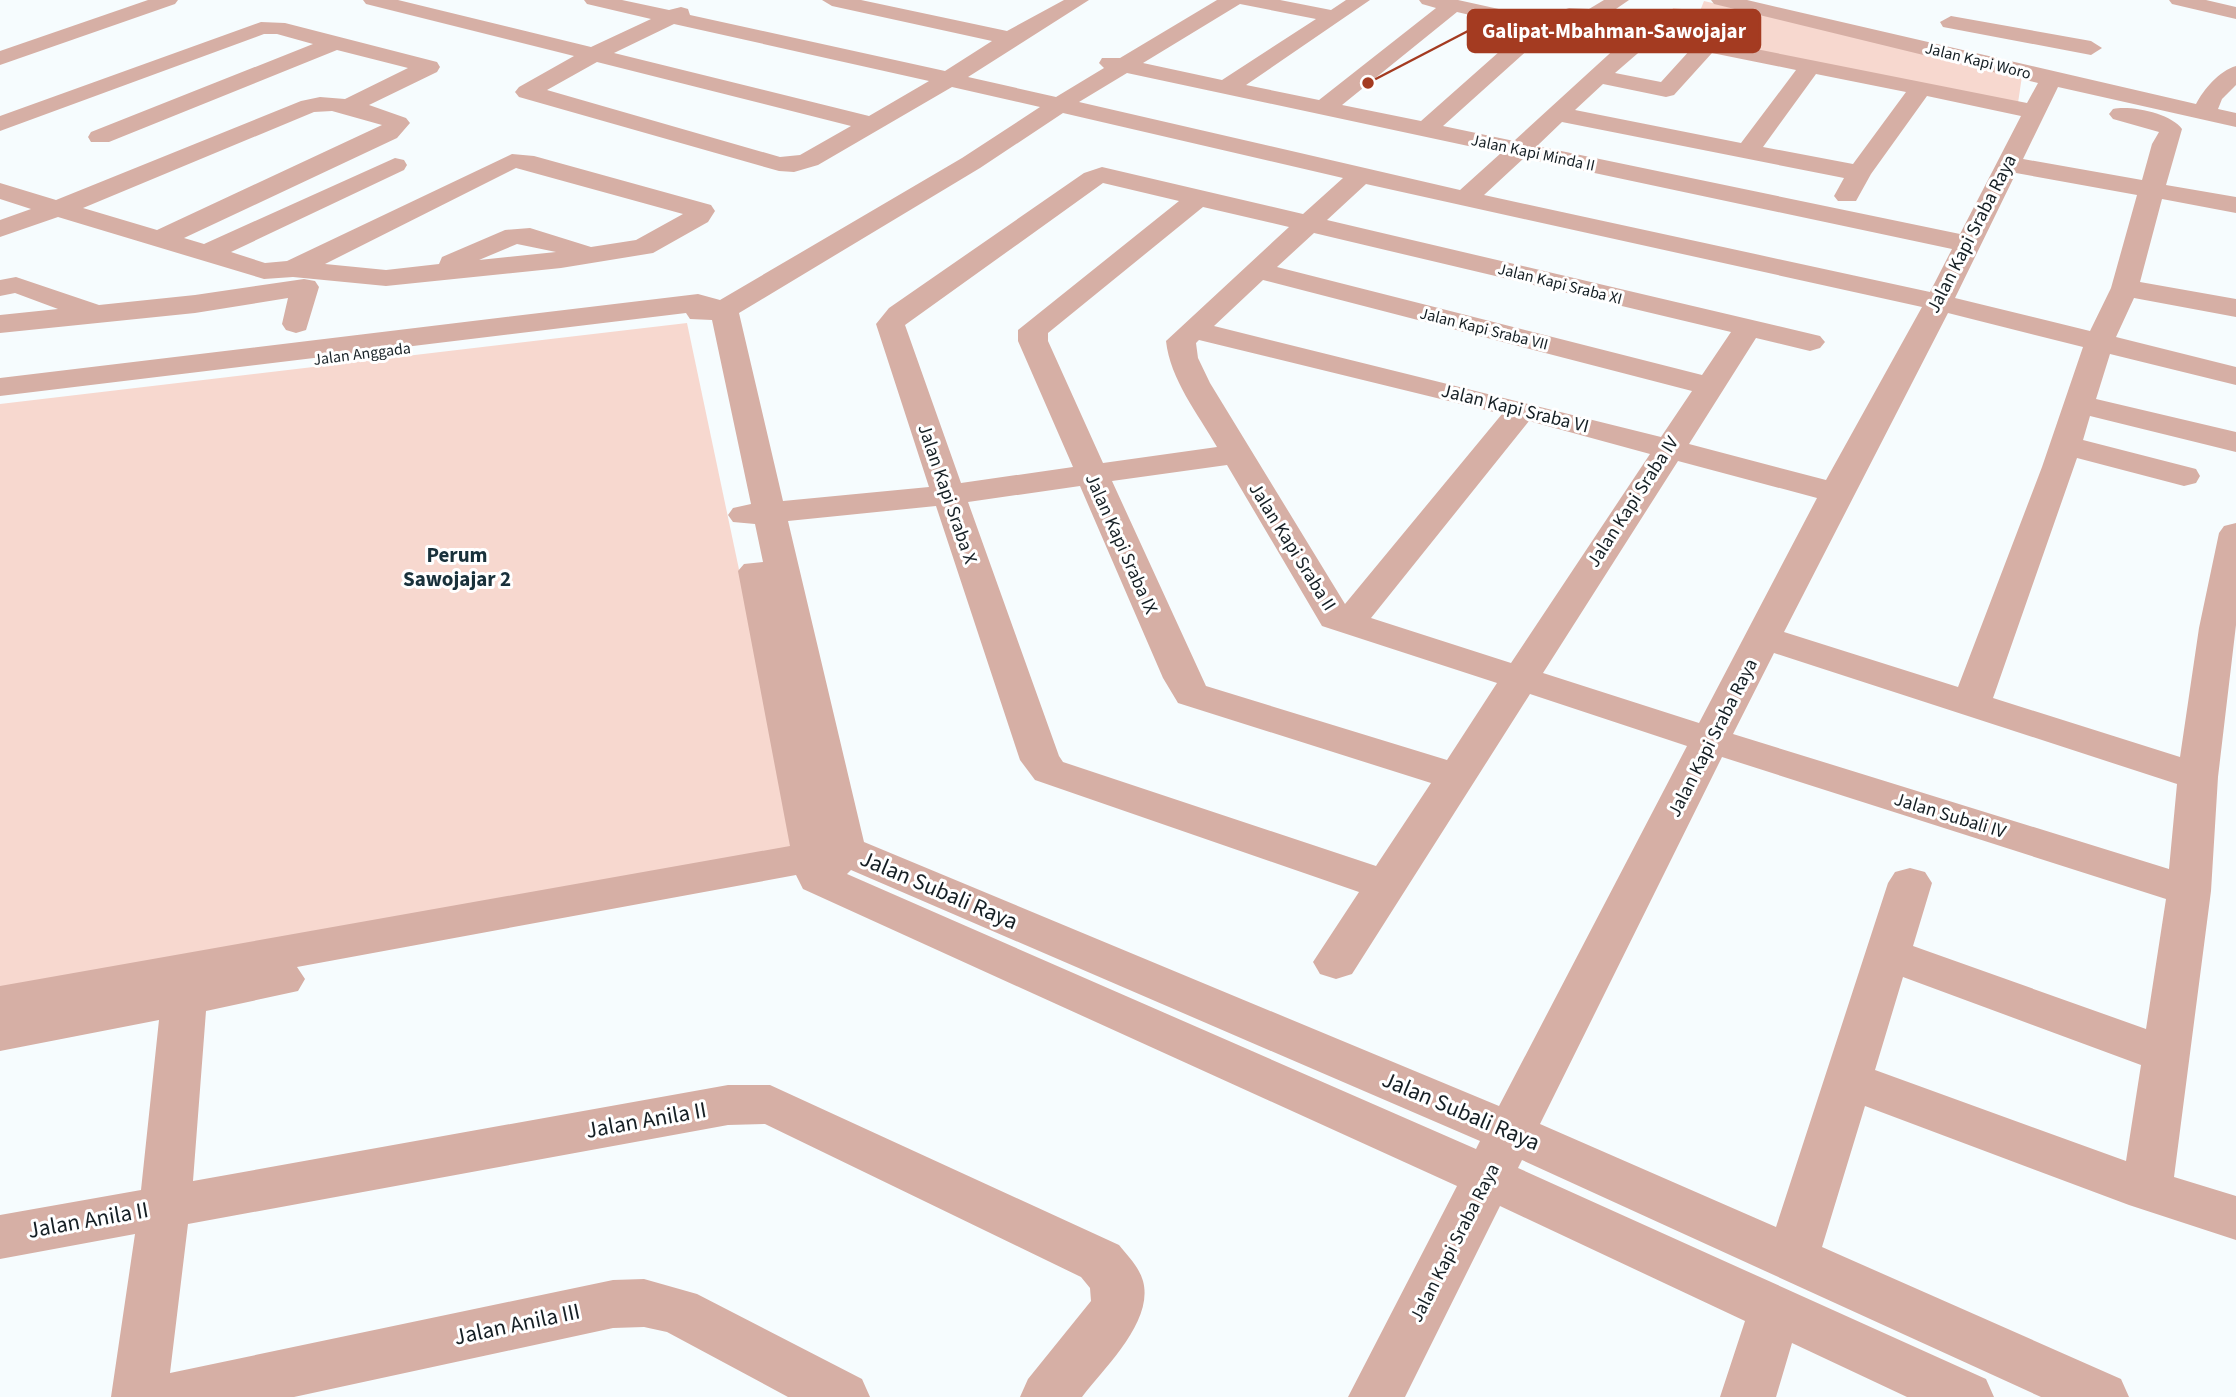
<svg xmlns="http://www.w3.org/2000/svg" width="2236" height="1397" font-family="'Source Sans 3',sans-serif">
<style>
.green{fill:#f7d8cf}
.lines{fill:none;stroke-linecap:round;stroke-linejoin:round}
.minor{fill:#d6afa5;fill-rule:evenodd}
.labels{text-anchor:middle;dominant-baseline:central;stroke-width:6;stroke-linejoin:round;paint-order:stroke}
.far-street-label{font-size:16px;fill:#151f24;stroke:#fff}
.street-label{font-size:19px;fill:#151f24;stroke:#fff}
.neighbourhood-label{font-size:21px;font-weight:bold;fill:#19313b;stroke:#fff}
.near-street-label{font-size:23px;fill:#151f24;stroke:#fff}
.leader{fill:none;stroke:#a43b21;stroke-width:2.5}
.callout-dot{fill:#a43b21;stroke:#fff;stroke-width:2.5}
.callout{fill:#a43b21;stroke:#a43b21;stroke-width:2.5}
.callout-label{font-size:21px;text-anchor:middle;font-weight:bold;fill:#fff}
</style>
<rect width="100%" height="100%" fill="#f6fcfe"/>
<!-- green -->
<g class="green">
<polygon points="1704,1 2022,76 2018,103 1664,33 1673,8 1700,11"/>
<polygon points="687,323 798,849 0,987 0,404"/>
</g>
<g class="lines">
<!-- minor -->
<g class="minor">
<polygon points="148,0 178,0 175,4 0,65 0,51"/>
<path d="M 363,0 L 398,0 L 591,47 L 651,19 L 587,4 L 584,0 L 622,0 L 669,10 L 681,7 L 688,9 L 690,15 L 945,71 L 992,41 L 832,6 L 822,0 L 861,0 L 1007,31 L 1064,0 L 1089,0 L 968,77 L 1056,97 L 1104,68 L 1099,63 L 1102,58 L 1120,58 L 1217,0 L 1280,0 L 1331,10 L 1346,0 L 1370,0 L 1246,85 L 1319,100 L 1436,8 L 1422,4 L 1419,0 L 1458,0 L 1540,18 L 1569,8 L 1589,9 L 1604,0 L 1629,0 L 1600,20 L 1571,21 L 1550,30 L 1443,126 L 1514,141 L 1631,34 L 1650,28 L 2027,103 L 2038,83 L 1714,4 L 1711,0 L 1747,0 L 2196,104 C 2204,89 2219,71 2236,66 L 2236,85 L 2222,99 L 2218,109 L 2236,113 L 2236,127 L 2058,87 L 2023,159 L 2142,180 L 2152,144 L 2159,132 L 2113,119 L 2109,114 L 2113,109 C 2130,105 2171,113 2182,129 L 2166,185 L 2236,197 L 2236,213 L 2162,199 L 2140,282 L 2236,299 L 2236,317 L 2134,298 L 2116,337 L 2236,367 L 2236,385 L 2110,354 L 2096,399 L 2236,432 L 2236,452 L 2090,416 L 2083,440 L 2196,469 L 2200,476 L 2196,483 L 2184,486 L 2077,458 L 1993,698 L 2180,757 L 2199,628 L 2219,533 L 2224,526 L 2236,523 L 2236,625 L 2218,777 L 2211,891 L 2174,1177 L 2236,1196 L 2236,1240 L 2129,1205 L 1865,1106 L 1822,1247 L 2121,1379 L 2129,1397 L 2041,1397 L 1522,1160 L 1518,1168 L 1986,1379 L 1994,1397 L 1907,1397 L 1792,1343 L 1776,1397 L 1720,1397 L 1745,1321 L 1500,1206 L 1405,1397 L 1348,1397 L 1457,1186 L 803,889 L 796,875 L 297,967 L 305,979 L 298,991 L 206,1011 L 193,1181 L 728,1085 L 770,1085 L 1119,1245 C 1128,1256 1139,1267 1143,1281 C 1154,1321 1105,1367 1082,1397 L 1020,1397 L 1028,1379 L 1091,1301 L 1090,1288 L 1081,1277 L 765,1124 L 728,1125 L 188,1224 L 170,1373 L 613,1280 L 644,1279 L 697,1294 L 862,1379 L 870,1397 L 788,1397 L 667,1332 L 644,1327 L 613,1328 L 294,1397 L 111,1397 L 135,1234 L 0,1259 L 0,1215 L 141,1190 L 159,1020 L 0,1051 L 0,986 L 790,846 L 738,571 L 744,564 L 763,562 L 755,524 L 733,522 L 728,515 L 733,508 L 751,504 L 712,320 L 690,319 L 686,313 L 0,396 L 0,378 L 698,294 L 720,300 L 962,158 L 1040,107 L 952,87 L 818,165 L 794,172 L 779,171 L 519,97 L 515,92 L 519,87 L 574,56 L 366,4 ZM 1240,4 L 1316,19 L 1222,80 L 1143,63 ZM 1457,12 L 1526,28 L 1421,121 L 1342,105 ZM 674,24 L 929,81 L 869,116 L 614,53 ZM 1652,41 L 1691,49 L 1661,82 L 1615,73 ZM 1712,53 L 1796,70 L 1741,143 L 1575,110 L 1603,84 L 1666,97 L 1674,95 ZM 597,62 L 851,126 L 800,155 L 780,157 L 547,90 ZM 1127,73 L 1501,153 L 1460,190 L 1079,102 ZM 1816,74 L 1906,92 L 1853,164 L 1763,147 ZM 1927,96 L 2021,116 L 1960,234 L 1537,146 L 1562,122 L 1844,178 L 1834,196 L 1838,201 L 1856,201 L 1871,174 ZM 1063,113 L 1343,178 L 1303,214 L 1102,167 L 1084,173 L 889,308 L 876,324 L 929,487 L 783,501 L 739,313 L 980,168 ZM 1524,158 L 1952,249 L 1930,292 L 1484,195 ZM 2016,173 L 2137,195 L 2111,288 L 2090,331 L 1955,298 ZM 1103,183 L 1179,201 L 1018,330 L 1018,341 L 1073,467 L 961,483 L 905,325 ZM 1366,184 L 1922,307 L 1826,480 L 1689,444 L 1756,338 L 1810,351 L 1820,348 L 1825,342 L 1820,336 L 1327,220 ZM 1203,207 L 1289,227 L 1166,341 C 1170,379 1198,414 1217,447 L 1103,463 L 1048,341 L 1048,333 ZM 1314,233 L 1731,332 L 1702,375 L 1277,267 ZM 1263,280 L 1692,391 L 1661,437 L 1214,326 ZM 1948,313 L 2083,347 L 2042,467 L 1958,687 L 1784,632 ZM 1199,340 L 1502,414 L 1345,604 L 1210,383 L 1198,358 L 1196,343 ZM 1529,421 L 1650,454 L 1511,663 L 1371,618 ZM 1678,461 L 1817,498 L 1699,723 L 1543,673 ZM 1227,465 L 1322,626 L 1497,683 L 1447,760 L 1206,686 L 1112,481 ZM 1080,486 L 1163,678 L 1178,703 L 1431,783 L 1376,866 L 1063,762 L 1059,756 L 968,502 ZM 936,506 L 1020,760 L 1035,780 L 1359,892 L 1313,962 L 1320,974 L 1336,979 L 1352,974 L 1530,694 L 1687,746 L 1499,1106 L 864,842 L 788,521 ZM 1774,653 L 2177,784 L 2169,869 L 1733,734 ZM 1722,757 L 2166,899 L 2146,1029 L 1913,946 L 1932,883 L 1925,872 L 1910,868 L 1895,872 L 1888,883 L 1776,1227 L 1540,1124 ZM 851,870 L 1480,1141 L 1476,1149 L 847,874 ZM 1903,977 L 2141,1065 L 2126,1161 L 1875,1070 Z"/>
<polygon points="2169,0 2206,0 2236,7 2236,19 2172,4"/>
<polygon points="1951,16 2091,41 2102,48 2091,55 1943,27 1940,22"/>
<path d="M 261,22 L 285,23 L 437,62 L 440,67 L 437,72 L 369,105 L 406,118 L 410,123 L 397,138 L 184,238 L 204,244 L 395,158 L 404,160 L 407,165 L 404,170 L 231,252 L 265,263 L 287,261 L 512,154 L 534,156 L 711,205 L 715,211 L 708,222 L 653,253 L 561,268 L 386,286 L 293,277 L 264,279 L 58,217 L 0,237 L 0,220 L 31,209 L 0,199 L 0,183 L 56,200 L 301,101 L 320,97 L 345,99 L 408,68 L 337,50 L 109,142 L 91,142 L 88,137 L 91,132 L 313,44 L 277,34 L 264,34 L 0,131 L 0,116 ZM 332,111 L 382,125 L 157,230 L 83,208 L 314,112 ZM 516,168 L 683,214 L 636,240 L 591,247 L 530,228 L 505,230 L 442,257 L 439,264 L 386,270 L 325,264 ZM 517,244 L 556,252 L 479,260 Z"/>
<polygon points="16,277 99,305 195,295 304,279 315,281 319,287 306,330 296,333 286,330 282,324 288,298 195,313 0,333 0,315 58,309 15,293 0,296 0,280"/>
</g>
</g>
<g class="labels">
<!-- far-street labels -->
<g class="far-street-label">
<text transform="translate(1978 61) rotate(14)">Jalan Kapi Woro</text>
<text transform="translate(1533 153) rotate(12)">Jalan Kapi Minda II</text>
<text transform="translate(1560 284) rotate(14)">Jalan Kapi Sraba XI</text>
<text transform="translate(1484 329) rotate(14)">Jalan Kapi Sraba VII</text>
<text transform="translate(362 354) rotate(-7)">Jalan Anggada</text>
</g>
<!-- street labels -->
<g class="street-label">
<text transform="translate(1972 234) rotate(-63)">Jalan Kapi Sraba Raya</text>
<text transform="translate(1515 409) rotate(14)">Jalan Kapi Sraba VI</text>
<text transform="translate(947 494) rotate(71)">Jalan Kapi Sraba X</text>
<text transform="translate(1633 502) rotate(-57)">Jalan Kapi Sraba IV</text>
<text transform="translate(1121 544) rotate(66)">Jalan Kapi Sraba IX</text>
<text transform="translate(1292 547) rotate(58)">Jalan Kapi Sraba II</text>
<text transform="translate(1713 738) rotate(-63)">Jalan Kapi Sraba Raya</text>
<text transform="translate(1950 816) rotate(17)">Jalan Subali IV</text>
<text transform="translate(1455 1243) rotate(-63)">Jalan Kapi Sraba Raya</text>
</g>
<!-- neighbourhood labels -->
<g class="neighbourhood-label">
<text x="457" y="555">Perum<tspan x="457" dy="24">Sawojajar 2</tspan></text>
</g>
<!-- near-street labels -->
<g class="near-street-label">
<text transform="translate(939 890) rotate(23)">Jalan Subali Raya</text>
<text transform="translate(1461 1111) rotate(23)">Jalan Subali Raya</text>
<text transform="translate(646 1120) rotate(-10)">Jalan Anila II</text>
<text transform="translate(88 1220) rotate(-10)">Jalan Anila II</text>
<text transform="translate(517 1324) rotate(-12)">Jalan Anila III</text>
</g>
</g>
<!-- callouts -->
<path class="leader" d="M1368 83L1468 31"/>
<circle class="callout-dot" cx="1368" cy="83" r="7"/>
<rect class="callout" x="1468" y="10" width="292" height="42" rx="7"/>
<g class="callout-label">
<text x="1614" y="38">Galipat-Mbahman-Sawojajar</text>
</g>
</svg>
